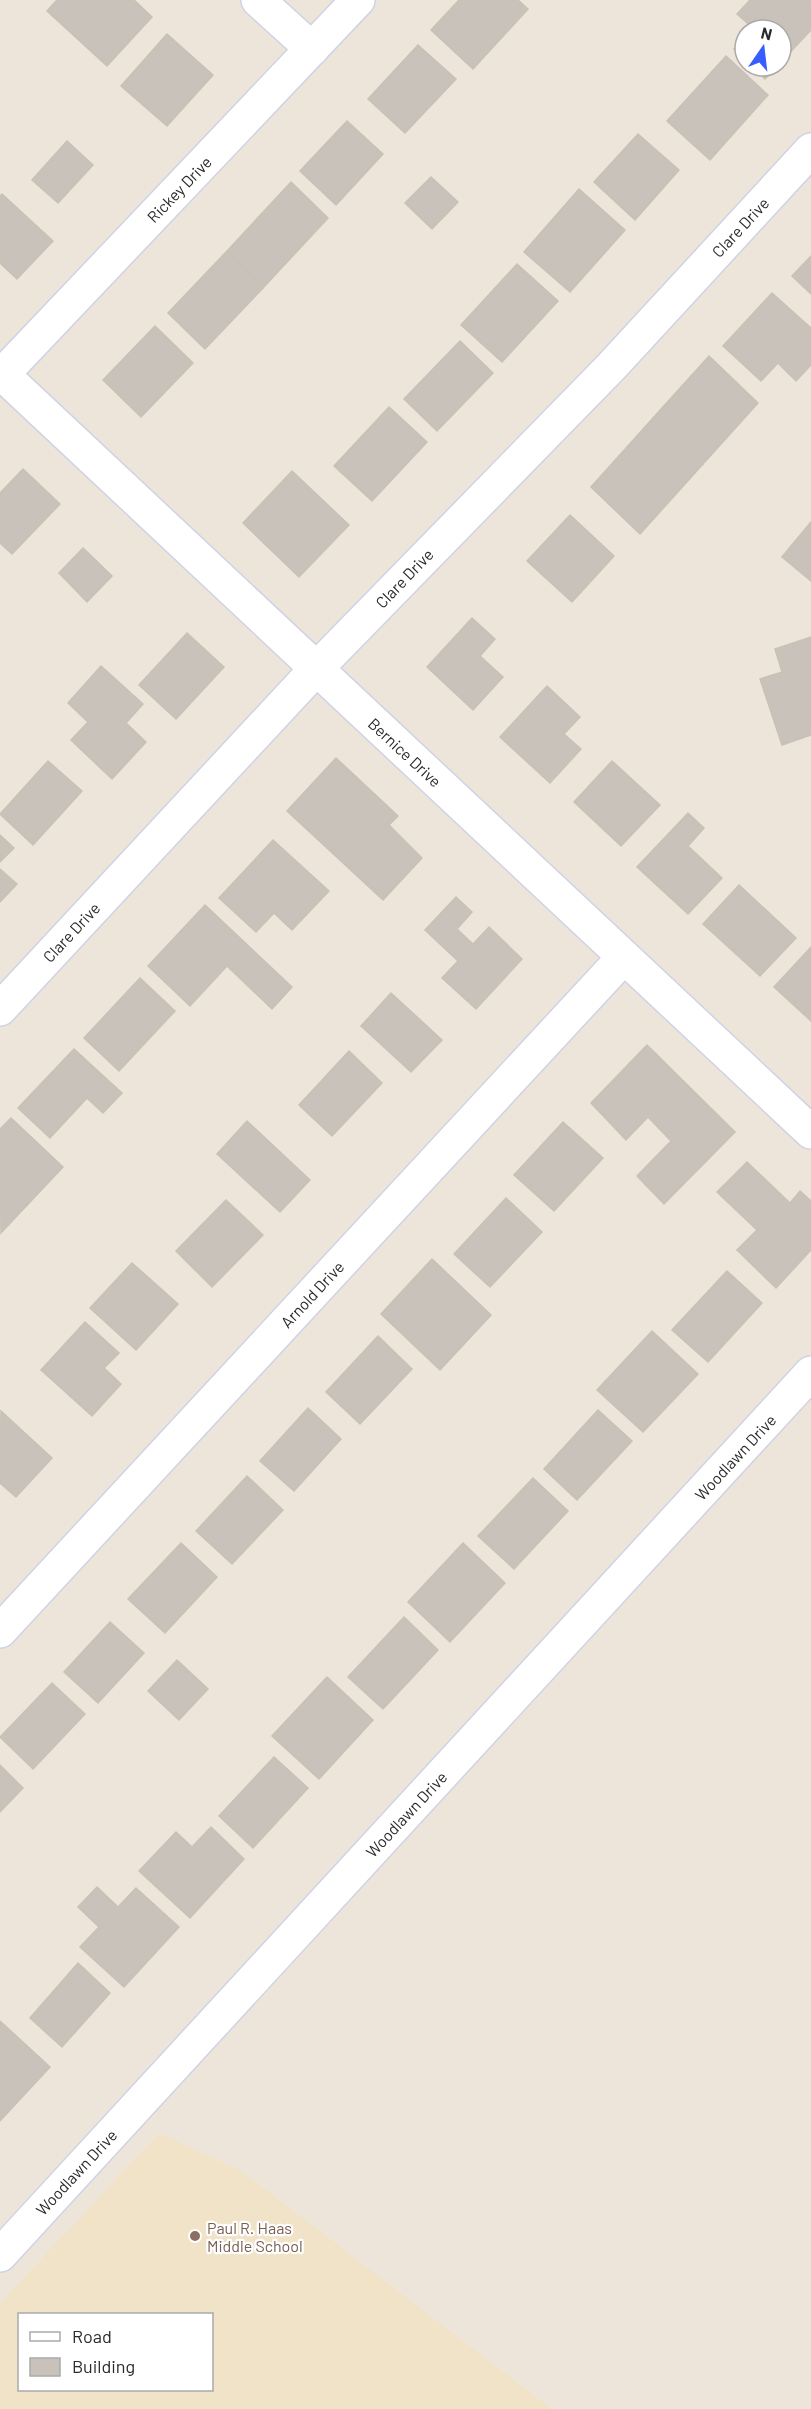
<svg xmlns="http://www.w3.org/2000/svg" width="811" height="2409" font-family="Barlow,sans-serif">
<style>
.education{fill:#f1e3c8;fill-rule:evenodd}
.building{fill:#c9c2ba;stroke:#c9c1b4;stroke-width:1.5}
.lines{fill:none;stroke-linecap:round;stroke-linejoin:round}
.minor-casing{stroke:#cfd3e4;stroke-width:36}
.minor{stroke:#fff;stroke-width:33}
.education-dot{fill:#8d6e63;stroke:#fff;stroke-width:2}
.labels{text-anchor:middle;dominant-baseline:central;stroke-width:4.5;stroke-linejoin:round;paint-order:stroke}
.street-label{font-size:16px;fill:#2a2a2a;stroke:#fff}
.education-label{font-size:16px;fill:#785e54;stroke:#fff;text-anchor:start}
</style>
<rect width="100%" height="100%" fill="#eee5da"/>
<!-- education -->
<path class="education" d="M 159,2133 L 240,2170 L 552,2409 L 0,2409 L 0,2303 ZM 20,2314 L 212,2314 L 212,2390 L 20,2390 Z"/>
<!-- building -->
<g class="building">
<polygon points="57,0 134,0 152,17 107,66 47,11"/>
<polygon points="459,0 518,0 528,9 473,69 431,30"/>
<polygon points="750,0 811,0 811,30 781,62 781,30 751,30 753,28 737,14"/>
<polygon points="167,34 213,75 167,126 121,86"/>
<polygon points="745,37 745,60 734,49"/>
<polygon points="418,45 456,79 405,133 368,99"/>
<polygon points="726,56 768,95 710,160 667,121"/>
<polygon points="752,66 777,66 765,79"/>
<polygon points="347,121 383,154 336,205 300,171"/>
<polygon points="638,134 679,170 635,220 594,182"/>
<polygon points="67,141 93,165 58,203 32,180"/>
<polygon points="431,177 458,202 432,229 405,203"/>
<polygon points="291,182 328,218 263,288 227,251"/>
<polygon points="579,189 625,230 570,292 524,252"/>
<polygon points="2,194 53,241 17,279 0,263 0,196"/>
<polygon points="227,251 263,288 205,349 168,313"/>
<polygon points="811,256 811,294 792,276"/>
<polygon points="517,264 558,301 502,362 461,325"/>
<polygon points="772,293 811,328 811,365 796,381 778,363 761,381 723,346"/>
<polygon points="155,326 193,363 141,417 103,380"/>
<polygon points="460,341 493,373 437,431 404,399"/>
<polygon points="709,356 758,403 703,464 653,418"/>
<polygon points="389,407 427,442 372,501 334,466"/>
<polygon points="653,418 703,464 640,534 591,487"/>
<polygon points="23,469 60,504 12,554 0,543 0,493"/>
<polygon points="292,471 349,525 299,577 243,523"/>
<polygon points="570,515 614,556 572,602 527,561"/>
<polygon points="811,522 811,581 782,557"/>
<polygon points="83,548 112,576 87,602 59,573"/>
<polygon points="472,618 495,639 480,656 503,677 473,710 427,667"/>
<polygon points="187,633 224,667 176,719 139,685"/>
<polygon points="811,637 811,735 782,745 760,679 782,672 775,649"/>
<polygon points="101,666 143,704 126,723 146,742 112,779 71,740 88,722 68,703"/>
<polygon points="547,686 580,717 564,734 581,749 550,783 500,737"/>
<polygon points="336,758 398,816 389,825 422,858 383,900 287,811"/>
<polygon points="48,761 82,791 33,845 0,814"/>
<polygon points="612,761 660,805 621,846 574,802"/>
<polygon points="688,813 704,828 688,846 722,878 688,914 637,867"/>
<polygon points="0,835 14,848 0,862"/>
<polygon points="273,840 329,891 292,930 274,913 256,932 219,898"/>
<polygon points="0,869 17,884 0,902"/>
<polygon points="739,885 796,938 760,976 703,924"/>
<polygon points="456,897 472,912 457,929 473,944 489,927 522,959 476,1009 442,978 458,961 425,930"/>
<polygon points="205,905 292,987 272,1009 227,966 190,1006 148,966"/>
<polygon points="811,947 811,1021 774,987"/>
<polygon points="140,978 175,1011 119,1071 84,1038"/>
<polygon points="391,993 442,1040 411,1072 361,1026"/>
<polygon points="647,1045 735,1132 664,1204 637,1176 671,1141 648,1117 626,1140 591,1103"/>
<polygon points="74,1049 122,1093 103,1113 87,1098 50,1138 18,1108"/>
<polygon points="349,1051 382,1083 332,1136 299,1105"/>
<polygon points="11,1118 63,1167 1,1233 0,1129"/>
<polygon points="247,1121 310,1180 280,1212 217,1154"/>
<polygon points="563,1122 603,1158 554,1211 514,1175"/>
<polygon points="747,1162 790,1203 800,1191 811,1201 811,1250 776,1288 737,1250 757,1230 717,1192"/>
<polygon points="506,1198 542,1232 490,1287 454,1254"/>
<polygon points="226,1200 263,1235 212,1287 176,1251"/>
<polygon points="432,1259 491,1315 440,1370 381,1314"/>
<polygon points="132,1263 178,1304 136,1350 90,1308"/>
<polygon points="727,1271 762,1303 708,1362 672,1330"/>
<polygon points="85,1322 119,1353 104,1368 121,1384 92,1416 41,1370"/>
<polygon points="652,1331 698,1374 643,1432 597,1390"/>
<polygon points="378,1336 412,1369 360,1424 326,1392"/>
<polygon points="308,1408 341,1439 294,1491 260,1461"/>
<polygon points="598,1410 632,1441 577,1500 544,1469"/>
<polygon points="1,1411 52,1458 16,1497 0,1483"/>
<polygon points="247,1476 283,1510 232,1564 196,1531"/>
<polygon points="533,1478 568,1511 514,1569 478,1536"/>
<polygon points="181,1543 217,1577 165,1633 128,1599"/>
<polygon points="463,1543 505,1583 450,1642 408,1602"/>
<polygon points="404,1617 438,1650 383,1709 348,1677"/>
<polygon points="110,1622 144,1653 98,1703 64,1672"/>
<polygon points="177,1660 208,1689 179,1720 148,1691"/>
<polygon points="327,1677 373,1720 319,1779 272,1736"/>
<polygon points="52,1683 85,1714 33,1769 0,1737"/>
<polygon points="274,1757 308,1788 253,1848 219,1816"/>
<polygon points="0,1765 23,1788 0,1812"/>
<polygon points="211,1827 244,1859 190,1918 139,1871 176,1832 192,1847"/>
<polygon points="97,1887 118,1907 136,1888 179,1927 124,1987 80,1947 99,1927 78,1907"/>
<polygon points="78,1963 110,1993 62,2047 30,2018"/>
<polygon points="0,2021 50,2067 0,2121"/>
</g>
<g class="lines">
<defs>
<g id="minor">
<polyline points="258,0 312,49"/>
<polyline points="0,372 811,1132"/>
<polyline points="0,377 358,0"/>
<polyline points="0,1009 316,669 611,367 811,150"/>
<polyline points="0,1631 624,957"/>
<polyline points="0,2255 811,1373"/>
</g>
</defs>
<!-- minor casing -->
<use href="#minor" class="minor-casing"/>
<!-- minor -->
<use href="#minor" class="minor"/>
</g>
<!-- markers -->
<circle class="education-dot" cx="195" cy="2236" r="6"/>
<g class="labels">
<!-- street labels -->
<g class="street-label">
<text transform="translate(179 189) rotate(-46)">Rickey Drive</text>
<text transform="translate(740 227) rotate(-47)">Clare Drive</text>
<text transform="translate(404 578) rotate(-46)">Clare Drive</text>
<text transform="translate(405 752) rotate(43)">Bernice Drive</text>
<text transform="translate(71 932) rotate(-47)">Clare Drive</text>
<text transform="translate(312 1294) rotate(-47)">Arnold Drive</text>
<text transform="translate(735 1457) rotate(-47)">Woodlawn Drive</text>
<text transform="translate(406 1814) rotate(-47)">Woodlawn Drive</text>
<text transform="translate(76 2172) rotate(-47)">Woodlawn Drive</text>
</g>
<!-- education labels -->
<g class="education-label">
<text x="207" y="2227">Paul R. Haas<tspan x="207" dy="18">Middle School</tspan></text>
</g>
</g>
<!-- legend -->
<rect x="18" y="2313" width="195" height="78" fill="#ffffff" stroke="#aaaaaa" stroke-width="1.5"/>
<rect x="30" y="2332" width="30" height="9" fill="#ffffff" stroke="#aaaaaa" stroke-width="1.5"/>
<text x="72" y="2343" font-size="18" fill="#2a2a2a">Road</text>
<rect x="30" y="2358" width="30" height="18" fill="#c9c2ba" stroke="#aaaaaa" stroke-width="1.5"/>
<text x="72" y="2373" font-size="18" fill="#2a2a2a">Building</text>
<!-- north arrow -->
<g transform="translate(763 48) rotate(14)"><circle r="28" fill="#ffffff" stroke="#aaaaaa" stroke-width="1.5"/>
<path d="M0-4.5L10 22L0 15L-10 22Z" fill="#365dff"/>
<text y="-9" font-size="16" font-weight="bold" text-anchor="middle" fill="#2a2a2a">N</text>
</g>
</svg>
